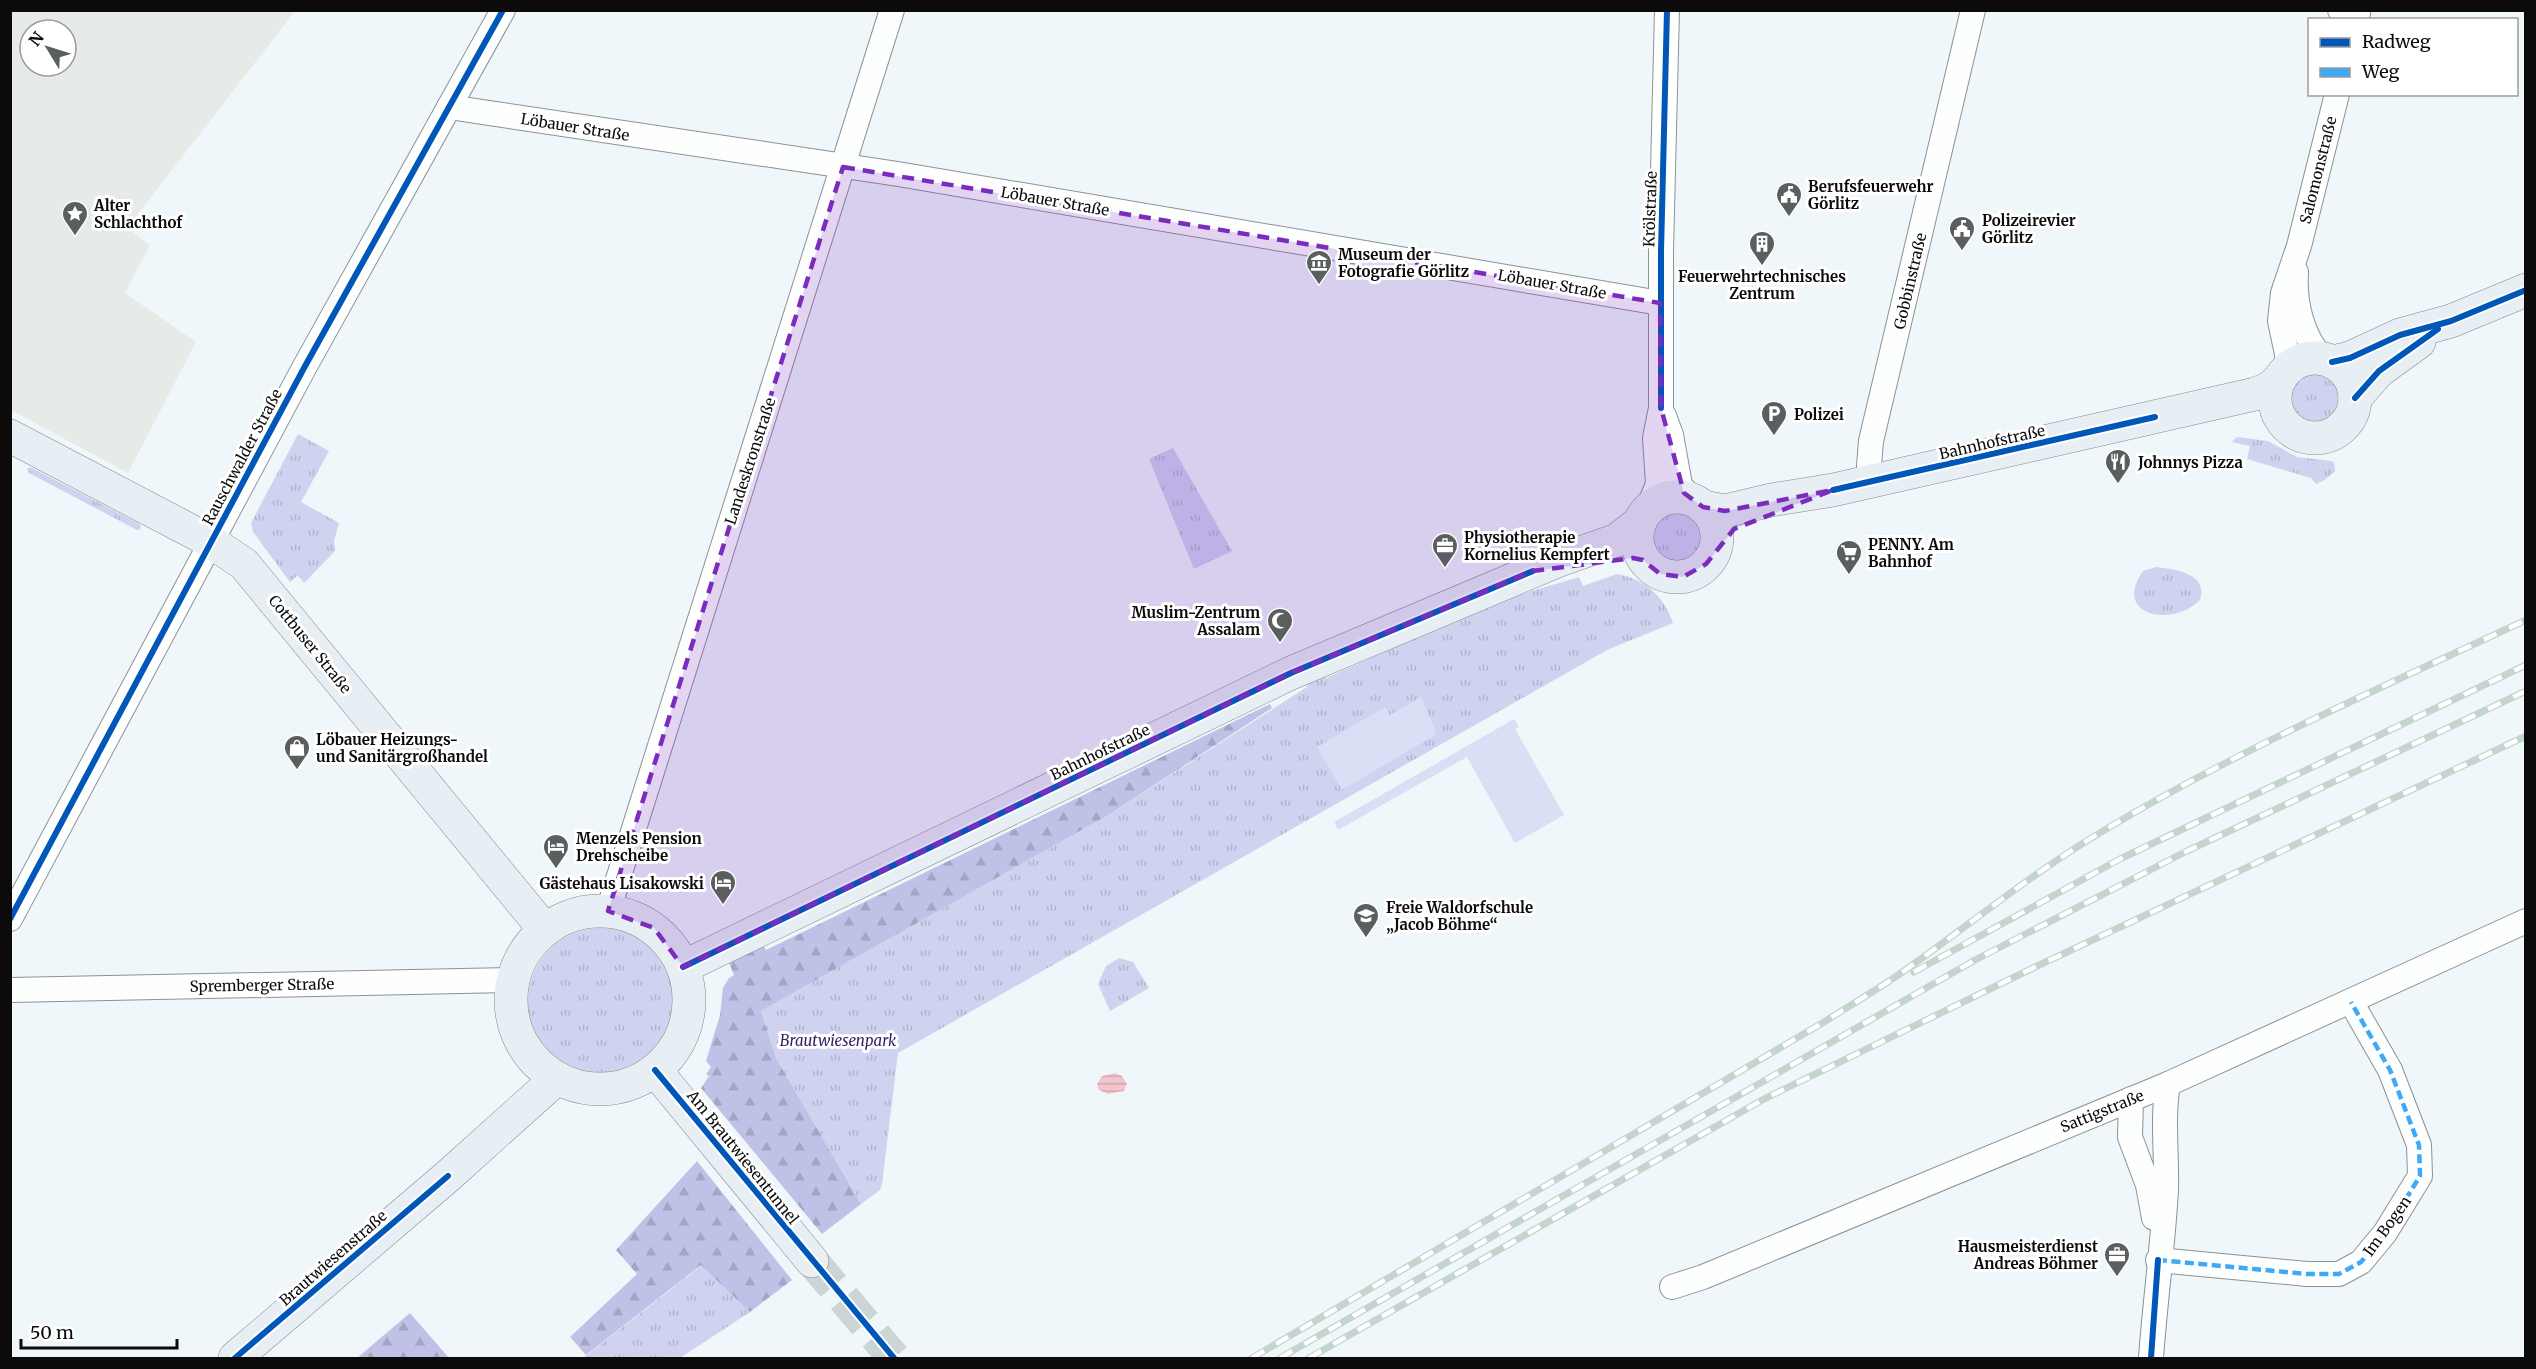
<svg xmlns="http://www.w3.org/2000/svg" width="2536" height="1369" font-family="Merriweather,serif">
<style>
.industrial{fill:#e6ebe7;fill-rule:evenodd}
.grass{fill:url(#grass-tufts)}
.forest{fill:url(#forest-firs)}
.pitch{fill:#d9dff4}
.water{fill:url(#water-rules)}
.lines{fill:none;stroke-linecap:round;stroke-linejoin:round}
.secondary-tunnel{stroke:#cdd4d6;stroke-width:33;stroke-dasharray:33 16;stroke-linecap:butt}
.street-casing{stroke:#8e9193;stroke-width:26}
.secondary-casing{stroke:#848889;stroke-width:34}
.street{stroke:#fdfefe;stroke-width:24}
.secondary{stroke:#e7eff4;stroke-width:33}
.rail-casing{stroke:#c4d5cd;stroke-width:7}
.rail{stroke:#fff;stroke-width:4.5;stroke-dasharray:14;stroke-linecap:butt}
.quiet{stroke:#3fa9f5;stroke-width:4.5;stroke-dasharray:9 4.5;stroke-linecap:butt}
.cycleway-casing{stroke:#fff;stroke-width:10}
.cycleway{stroke:#0057b8;stroke-width:6}
.marked{fill:#7b2cbf;fill-opacity:0.2;stroke:#7b2cbf;stroke-width:4.5;stroke-dasharray:12 8;stroke-linejoin:round}
.labels{text-anchor:middle;dominant-baseline:central;stroke-width:6;stroke-linejoin:round;paint-order:stroke}
.street-label{font-size:15px;fill:#0b0b0b;stroke:#fff}
.poi-label{font-size:15px;font-weight:bold;fill:#0b0b0b;stroke:#fff;text-anchor:start}
.park-label{font-size:15px;font-style:italic;fill:#321e60;stroke:#fff}
</style>
<defs>
<pattern id="grass-tufts" width="24" height="20" patternUnits="userSpaceOnUse" patternTransform="scale(1.5)"><rect width="24" height="20" fill="#cfd3f0"/><path d="M3 7l-1-3M5 7V3M7 7l1-3M15 17l-1-3M17 17v-4M19 17l1-3" fill="none" stroke="#b0b4cc"/></pattern>
<pattern id="forest-firs" width="22" height="20" patternUnits="userSpaceOnUse" patternTransform="scale(1.5)"><rect width="22" height="20" fill="#c0c1e7"/><path d="M5 1l3.5 6h-7zM16 11l3.5 6h-7z" fill="#a4a4c5"/></pattern>
<pattern id="water-rules" width="6" height="5" patternUnits="userSpaceOnUse" patternTransform="scale(1.5)"><rect width="6" height="5" fill="#f2c5cc"/><path d="M0 2.5h6" fill="none" stroke="#cea8ae"/></pattern>
</defs>
<rect width="100%" height="100%" fill="#eff7fa"/>
<!-- industrial -->
<path class="industrial" d="M 10,11 L 295,11 L 127,228 L 150,245 L 125,293 L 196,342 L 128,473 L 11,410 ZM 30,30 L 66,30 L 66,66 L 30,66 Z"/>
<!-- grass -->
<g class="grass">
<circle cx="2315" cy="398" r="25"/>
<polygon points="298,434 329,451 301,502 339,523 334,541 335,551 304,583 298,575 290,582 253,532 251,523"/>
<polygon points="2237,437 2268,441 2297,457 2331,461 2334,462 2335,471 2325,480 2316,484 2311,478 2247,459 2250,446 2232,442"/>
<polygon points="1173,448 1232,551 1194,569 1149,459"/>
<polygon points="30,467 140,524 141,529 137,530 29,473 27,469"/>
<circle cx="1676" cy="537" r="26"/>
<path d="M 2156,567 C 2175,569 2209,574 2200,600 C 2173,628 2111,616 2143,571 Z"/>
<path d="M 1617,574 C 1645,579 1664,596 1673,623 L 1607,650 L 898,1053 L 882,1184 L 880,1190 L 861,1204 L 776,1058 L 761,1011 L 1110,814 L 1307,687 L 1304,681 L 1323,672 L 1326,678 L 1501,600 L 1579,577 L 1583,586 Z"/>
<circle cx="601" cy="1001" r="73"/>
<polygon points="1119,958 1133,962 1149,988 1110,1011 1098,984 1106,966"/>
<polygon points="702,1265 750,1312 680,1358 583,1358"/>
</g>
<!-- forest -->
<g class="forest">
<polygon points="1270,704 1272,708 1110,814 761,1011 776,1058 861,1204 822,1234 701,1088 709,1076 706,1074 711,1067 706,1061 720,1015 723,988 729,978 734,975 729,963 763,945 766,950"/>
<polygon points="697,1161 792,1280 750,1312 701,1265 586,1355 570,1337 637,1274 616,1250"/>
<polygon points="410,1313 449,1358 357,1358"/>
</g>
<!-- pitch -->
<g class="pitch">
<polygon points="1421,697 1437,734 1342,790 1317,747 1385,707 1390,715"/>
<polygon points="1514,719 1519,727 1515,729 1564,815 1515,843 1467,757 1338,830 1334,822"/>
</g>
<!-- water -->
<polygon class="water" points="1115,1073 1122,1076 1127,1084 1124,1091 1108,1094 1099,1090 1097,1084 1102,1076"/>
<g class="lines">
<!-- secondary-tunnel -->
<polyline class="secondary-tunnel" points="812,1261 894,1358"/>
<defs>
<g id="street">
<polyline points="2340,10 2358,13"/>
<polyline points="449,107 898,174 1660,303"/>
<path d="M 2296,272 C 2294,303 2302,337 2323,359"/>
<polyline points="2287,370 2287,354 2280,321 2283,293 2299,246 2337,94"/>
<polyline points="1664,416 1671,435 1680,485 1693,501"/>
<polyline points="1873,481 1869,466 1871,441 1973,10"/>
<polyline points="1647,511 1658,484 1655,438 1661,408 1661,251 1667,10"/>
<polyline points="608,911 892,10"/>
<polyline points="10,919 304,368 503,10"/>
<polyline points="10,990 514,980"/>
<polyline points="2131,1099 2130,1137 2148,1185 2154,1218"/>
<polyline points="2158,1260 2307,1274 2339,1274 2361,1262 2385,1233 2420,1176 2419,1145 2390,1070 2351,1002"/>
<polyline points="1672,1287 1703,1277 2168,1084 2526,921"/>
<path d="M 2151,1358 C 2155,1302 2163,1245 2166,1189 C 2167,1154 2162,1118 2168,1084"/>
</g>
<g id="secondary">
<circle cx="2315" cy="398" r="40"/>
<polyline points="2332,362 2350,358 2400,335 2451,321 2526,290"/>
<polyline points="2355,398 2379,371 2419,342"/>
<polyline points="10,436 210,541 244,564 545,930"/>
<circle cx="1677" cy="537" r="40"/>
<polyline points="1703,507 1725,511 1771,500 1833,490 2255,394 2268,389 2280,379"/>
<circle cx="600" cy="1000" r="89"/>
<polyline points="683,967 1291,673 1557,561 1617,540 1640,522"/>
<polyline points="655,1070 812,1261"/>
<polyline points="235,1358 448,1176 557,1078"/>
</g>
</defs>
<!-- street casing -->
<use href="#street" class="street-casing"/>
<!-- secondary casing -->
<use href="#secondary" class="secondary-casing"/>
<!-- street -->
<use href="#street" class="street"/>
<!-- secondary -->
<use href="#secondary" class="secondary"/>
<defs>
<g id="rail">
<polyline points="1914,972 2120,859 2526,665"/>
<path d="M 1252,1358 L 1824,1022 C 1851,1005 1878,989 1904,971 C 1972,923 2036,870 2108,828 C 2242,748 2385,686 2526,620"/>
<polyline points="1280,1358 1975,960 2187,851 2526,691"/>
<polyline points="1309,1358 1764,1099 2033,968 2526,736"/>
</g>
</defs>
<!-- rail casing -->
<use href="#rail" class="rail-casing"/>
<!-- rail -->
<use href="#rail" class="rail"/>
<!-- quiet -->
<polyline class="quiet" points="2158,1260 2307,1274 2339,1274 2361,1262 2385,1233 2420,1176 2419,1145 2390,1070 2351,1002"/>
<defs>
<g id="cycleway">
<polyline points="2332,362 2350,358 2400,335 2451,321 2526,290"/>
<polyline points="2355,398 2379,371 2438,329"/>
<polyline points="1661,408 1661,251 1667,10"/>
<polyline points="1833,490 2155,417"/>
<polyline points="10,919 304,368 503,10"/>
<polyline points="683,967 1291,673 1533,571"/>
<polyline points="655,1070 894,1358"/>
<polyline points="235,1358 448,1176"/>
<polyline points="2151,1358 2158,1260"/>
</g>
</defs>
<!-- cycleway casing -->
<use href="#cycleway" class="cycleway-casing"/>
<!-- cycleway -->
<use href="#cycleway" class="cycleway"/>
</g>
<!-- marked area -->
<path class="marked" d="M 843,167 L 1660,303 L 1661,408 L 1684,493 L 1703,507 L 1725,511 L 1833,490 L 1734,529 L 1706,564 L 1683,577 L 1660,574 L 1643,560 L 1633,558 L 1533,571 L 1291,673 L 683,967 L 654,928 L 608,911 Z"/>
<!-- icons -->
<defs>
<symbol id="civic-pin" viewBox="-11 -11 22 30"><path d="M0 17L-7.5 6A9.5 9.5 0 1 1 7.5 6Z" fill="#5b5e5f" stroke="#fff"/><path d="M-.6-6.5H3V-4.5H.6V-3L4-1V1h2V6H-6V1h2V-1L-.6-3ZM-1.2 2.5V6h2.4V2.5Z" fill="#fff"/></symbol>
<symbol id="sight-pin" viewBox="-11 -11 22 30"><path d="M0 17L-7.5 6A9.5 9.5 0 1 1 7.5 6Z" fill="#5b5e5f" stroke="#fff"/><path d="M0-6L1.8-2.2L6-1.7L2.9 1.2L3.7 5.4L0 3.3L-3.7 5.4L-2.9 1.2L-6-1.7L-1.8-2.2Z" fill="#fff"/></symbol>
<symbol id="building-pin" viewBox="-11 -11 22 30"><path d="M0 17L-7.5 6A9.5 9.5 0 1 1 7.5 6Z" fill="#5b5e5f" stroke="#fff"/><path d="M-4-6H4V6H1V3H-1V6H-4ZM-2.5-4.3h1.7v1.8h-1.7ZM.8-4.3h1.7v1.8H.8ZM-2.5-1h1.7V.8h-1.7ZM.8-1h1.7V.8H.8Z" fill="#fff"/></symbol>
<symbol id="museum-pin" viewBox="-11 -11 22 30"><path d="M0 17L-7.5 6A9.5 9.5 0 1 1 7.5 6Z" fill="#5b5e5f" stroke="#fff"/><path d="M0-6L6-3V-2H-6V-3ZM-5-1h2V3h-2ZM-1-1h2V3h-2ZM3-1h2V3H3ZM-6 4H6V6H-6Z" fill="#fff"/></symbol>
<symbol id="parking-pin" viewBox="-11 -11 22 30"><path d="M0 17L-7.5 6A9.5 9.5 0 1 1 7.5 6Z" fill="#5b5e5f" stroke="#fff"/><path d="M-3.5-5.5H1a3.5 3.5 0 0 1 0 7H-1V5.5H-3.5ZM-1-3.4V-.6H.8a1.4 1.4 0 0 0 0-2.8Z" fill="#fff"/></symbol>
<symbol id="restaurant-pin" viewBox="-11 -11 22 30"><path d="M0 17L-7.5 6A9.5 9.5 0 1 1 7.5 6Z" fill="#5b5e5f" stroke="#fff"/><path d="M-5-6h1v4h1v-4h1v4h1v-4h1v5L-1.5 .5V6h-2V.5L-5-1ZM5-6V6H3V1.5H1.5Q1.5-4 5-6Z" fill="#fff"/></symbol>
<symbol id="office-pin" viewBox="-11 -11 22 30"><path d="M0 17L-7.5 6A9.5 9.5 0 1 1 7.5 6Z" fill="#5b5e5f" stroke="#fff"/><path d="M-6-3h4V-5.5h4V-3h4V5H-6ZM-1-4.5V-3h2v-1.5ZM-6 0V1H6V0Z" fill="#fff"/></symbol>
<symbol id="supermarket-pin" viewBox="-11 -11 22 30"><path d="M0 17L-7.5 6A9.5 9.5 0 1 1 7.5 6Z" fill="#5b5e5f" stroke="#fff"/><path d="M-6-5.5h2.5l.6 2H6L4.5 2H-2.5L-4.4-4H-6ZM-1.5 3.2a1.3 1.3 0 1 0 .1 0ZM3 3.2a1.3 1.3 0 1 0 .1 0Z" fill="#fff"/></symbol>
<symbol id="mosque-pin" viewBox="-11 -11 22 30"><path d="M0 17L-7.5 6A9.5 9.5 0 1 1 7.5 6Z" fill="#5b5e5f" stroke="#fff"/><path d="M3.5-4.9A6 6 0 1 0 3.5 4.9A5 5 0 1 1 3.5-4.9Z" fill="#fff"/></symbol>
<symbol id="shop-pin" viewBox="-11 -11 22 30"><path d="M0 17L-7.5 6A9.5 9.5 0 1 1 7.5 6Z" fill="#5b5e5f" stroke="#fff"/><path d="M-5-2.5h2.3a2.7 3.5 0 0 1 5.4 0H5L5.5 6h-11ZM-1.5-2.5h3a1.5 2.3 0 0 0-3 0Z" fill="#fff"/></symbol>
<symbol id="hotel-pin" viewBox="-11 -11 22 30"><path d="M0 17L-7.5 6A9.5 9.5 0 1 1 7.5 6Z" fill="#5b5e5f" stroke="#fff"/><path d="M-6-4.5h1.5V1H6V5H4.5V3h-9V5H-6ZM-4 0a1.8 1.8 0 1 1 3.6 0ZM.5 0V-2.5h3Q6-2.5 6 0Z" fill="#fff"/></symbol>
<symbol id="school-pin" viewBox="-11 -11 22 30"><path d="M0 17L-7.5 6A9.5 9.5 0 1 1 7.5 6Z" fill="#5b5e5f" stroke="#fff"/><path d="M0-5L7-2L0 1L-7-2ZM-4 1L0 2.5L4 1V4Q0 6-4 4Z" fill="#fff"/></symbol>
</defs>
<g fill-rule="evenodd">
<use href="#civic-pin" x="1774" y="180" width="30" height="40"/>
<use href="#sight-pin" x="60" y="199" width="30" height="40"/>
<use href="#civic-pin" x="1947" y="214" width="30" height="40"/>
<use href="#building-pin" x="1747" y="229" width="30" height="40"/>
<use href="#museum-pin" x="1304" y="248" width="30" height="40"/>
<use href="#parking-pin" x="1759" y="399" width="30" height="40"/>
<use href="#restaurant-pin" x="2103" y="447" width="30" height="40"/>
<use href="#office-pin" x="1430" y="531" width="30" height="40"/>
<use href="#supermarket-pin" x="1834" y="538" width="30" height="40"/>
<use href="#mosque-pin" x="1265" y="606" width="30" height="40"/>
<use href="#shop-pin" x="282" y="733" width="30" height="40"/>
<use href="#hotel-pin" x="541" y="832" width="30" height="40"/>
<use href="#hotel-pin" x="708" y="868" width="30" height="40"/>
<use href="#school-pin" x="1351" y="901" width="30" height="40"/>
<use href="#office-pin" x="2102" y="1240" width="30" height="40"/>
</g>
<g class="labels">
<!-- street labels -->
<g class="street-label">
<text transform="translate(575 127) rotate(9)">Löbauer Straße</text>
<text transform="translate(2318 170) rotate(-76)">Salomonstraße</text>
<text transform="translate(1055 201) rotate(10)">Löbauer Straße</text>
<text transform="translate(1650 209) rotate(-88)">Krölstraße</text>
<text transform="translate(1910 281) rotate(-77)">Gobbinstraße</text>
<text transform="translate(1552 284) rotate(10)">Löbauer Straße</text>
<text transform="translate(1992 442) rotate(-13)">Bahnhofstraße</text>
<text transform="translate(242 457) rotate(-62)">Rauschwalder Straße</text>
<text transform="translate(750 461) rotate(-72)">Landeskronstraße</text>
<text transform="translate(310 644) rotate(51)">Cottbuser Straße</text>
<text transform="translate(1100 752) rotate(-26)">Bahnhofstraße</text>
<text transform="translate(262 985) rotate(-1)">Spremberger Straße</text>
<text transform="translate(2102 1111) rotate(-22)">Sattigstraße</text>
<text transform="translate(743 1157) rotate(51)">Am Brautwiesentunnel</text>
<text transform="translate(2387 1226) rotate(-54)">Im Bogen</text>
<text transform="translate(333 1258) rotate(-41)">Brautwiesenstraße</text>
</g>
<!-- poi labels -->
<g class="poi-label">
<text x="1808" y="186">Berufsfeuerwehr<tspan x="1808" dy="17">Görlitz</tspan></text>
<text x="94" y="205">Alter<tspan x="94" dy="17">Schlachthof</tspan></text>
<text x="1982" y="220">Polizeirevier<tspan x="1982" dy="17">Görlitz</tspan></text>
<text x="1338" y="254">Museum der<tspan x="1338" dy="17">Fotografie Görlitz</tspan></text>
<text x="1762" y="276" text-anchor="middle">Feuerwehrtechnisches<tspan x="1762" dy="17">Zentrum</tspan></text>
<text x="1794" y="414">Polizei</text>
<text x="2138" y="462">Johnnys Pizza</text>
<text x="1464" y="537">Physiotherapie<tspan x="1464" dy="17">Kornelius Kempfert</tspan></text>
<text x="1868" y="544">PENNY. Am<tspan x="1868" dy="17">Bahnhof</tspan></text>
<text x="1260" y="612" text-anchor="end">Muslim-Zentrum<tspan x="1260" dy="17">Assalam</tspan></text>
<text x="316" y="739">Löbauer Heizungs-<tspan x="316" dy="17">und Sanitärgroßhandel</tspan></text>
<text x="576" y="838">Menzels Pension<tspan x="576" dy="17">Drehscheibe</tspan></text>
<text x="704" y="883" text-anchor="end">Gästehaus Lisakowski</text>
<text x="1386" y="907">Freie Waldorfschule<tspan x="1386" dy="17">„Jacob Böhme“</tspan></text>
<text x="2098" y="1246" text-anchor="end">Hausmeisterdienst<tspan x="2098" dy="17">Andreas Böhmer</tspan></text>
</g>
<!-- park labels -->
<g class="park-label">
<text x="838" y="1040">Brautwiesenpark</text>
</g>
</g>
<!-- border -->
<rect width="2536" height="1369" fill="none" stroke="#0b0b0b" stroke-width="24"/>
<!-- legend -->
<rect x="2308" y="18" width="210" height="78" fill="#ffffff" stroke="#9d9d9d" stroke-width="1.5"/>
<rect x="2320" y="38" width="30" height="9" fill="#0057b8" stroke="#9d9d9d" stroke-width="1.5"/>
<text x="2362" y="48" font-size="18" fill="#0b0b0b">Radweg</text>
<rect x="2320" y="68" width="30" height="9" fill="#3fa9f5" stroke="#9d9d9d" stroke-width="1.5"/>
<text x="2362" y="78" font-size="18" fill="#0b0b0b">Weg</text>
<!-- north arrow -->
<g transform="translate(48 48) rotate(308)"><circle r="28" fill="#ffffff" stroke="#9d9d9d" stroke-width="1.5"/>
<path d="M0-4.5L10 22L0 15L-10 22Z" fill="#5b5e5f"/>
<text y="-9" font-size="16" font-weight="bold" text-anchor="middle" fill="#0b0b0b">N</text>
</g>
<!-- scale -->
<path d="M21 1339v9h156v-9" fill="none" stroke="#0b0b0b" stroke-width="3"/>
<text x="30" y="1339" font-size="18" fill="#0b0b0b" stroke="#ffffff" stroke-width="4.5" paint-order="stroke">50 m</text>
</svg>
